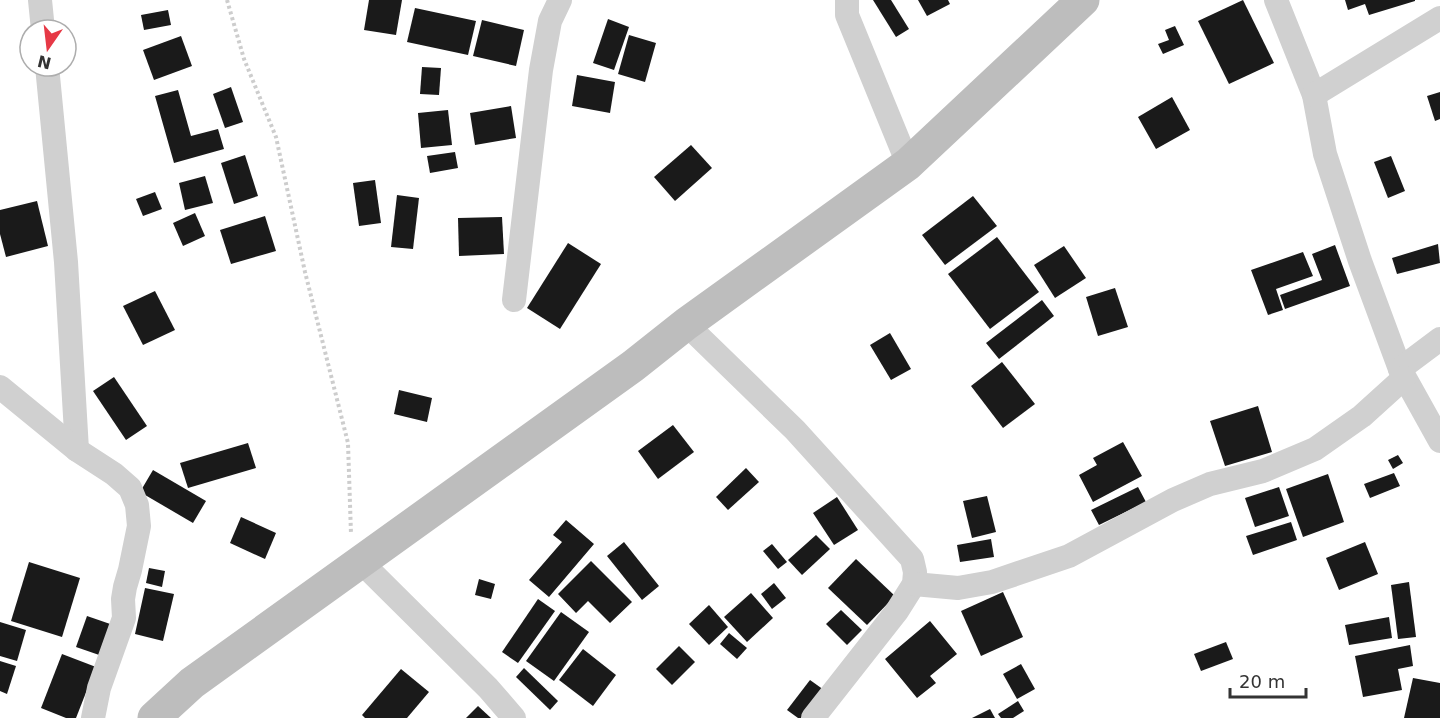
<svg xmlns="http://www.w3.org/2000/svg" width="1440" height="718" font-family="'DejaVu Sans',sans-serif">
<style>
.building{fill:#1a1a1a}
.lines{fill:none;stroke-linecap:round;stroke-linejoin:round}
.path{stroke:#cdcdcd;stroke-width:4;stroke-dasharray:3 3;stroke-linecap:butt}
.minor{stroke:#d0d0d0;stroke-width:24}
.secondary{stroke:#bdbdbd;stroke-width:33}
</style>
<rect width="100%" height="100%" fill="#fff"/>
<!-- building -->
<g class="building">
<polygon points="369,0 402,0 396,35 364,30"/>
<polygon points="873,0 891,0 909,29 896,37"/>
<polygon points="918,0 948,0 950,4 927,16"/>
<polygon points="1243,0 1274,63 1229,84 1198,21"/>
<polygon points="1345,0 1415,0 1415,1 1369,15 1365,4 1348,10"/>
<polygon points="415,8 476,21 468,55 407,42"/>
<polygon points="168,10 171,25 144,30 141,15"/>
<polygon points="608,19 629,27 614,70 593,63"/>
<polygon points="482,20 524,30 516,66 473,56"/>
<polygon points="1175,26 1184,45 1163,54 1158,44 1169,40 1165,30"/>
<polygon points="629,35 656,43 645,82 618,74"/>
<polygon points="181,36 192,66 154,80 143,50"/>
<polygon points="422,67 441,68 439,95 420,94"/>
<polygon points="577,75 615,82 610,113 572,106"/>
<polygon points="231,87 243,122 225,128 213,94"/>
<polygon points="178,90 191,136 218,129 224,149 174,163 155,96"/>
<polygon points="1440,92 1440,119 1435,121 1427,96"/>
<polygon points="1172,97 1190,130 1156,149 1138,117"/>
<polygon points="511,106 516,138 475,145 470,113"/>
<polygon points="448,110 452,145 421,148 418,113"/>
<polygon points="691,145 712,168 675,201 654,177"/>
<polygon points="455,152 458,168 430,173 427,156"/>
<polygon points="245,155 258,196 234,204 221,163"/>
<polygon points="1391,156 1405,191 1388,198 1374,162"/>
<polygon points="205,176 213,203 185,210 179,183"/>
<polygon points="375,180 381,223 359,226 353,183"/>
<polygon points="155,192 162,209 143,216 136,199"/>
<polygon points="397,195 419,198 413,249 391,247"/>
<polygon points="973,196 997,226 945,265 922,235"/>
<polygon points="37,201 48,246 6,257 0,234 0,210"/>
<polygon points="195,213 205,236 183,246 173,223"/>
<polygon points="265,216 276,251 231,264 220,230"/>
<polygon points="502,217 504,254 459,256 458,218"/>
<polygon points="997,237 1039,292 990,329 948,274"/>
<polygon points="568,243 601,264 560,329 527,308"/>
<polygon points="1438,244 1440,263 1397,274 1392,258"/>
<polygon points="1335,245 1350,286 1285,309 1280,295 1322,280 1312,254"/>
<polygon points="1064,246 1086,278 1055,298 1034,265"/>
<polygon points="1303,252 1313,276 1276,289 1283,310 1268,315 1251,270"/>
<polygon points="1115,288 1128,327 1098,336 1086,297"/>
<polygon points="155,291 175,330 143,345 123,306"/>
<polygon points="1042,300 1054,316 999,359 986,343"/>
<polygon points="890,333 911,369 891,380 870,345"/>
<polygon points="1002,362 1035,404 1003,428 971,386"/>
<polygon points="114,377 147,426 126,440 93,391"/>
<polygon points="399,390 432,398 427,422 394,414"/>
<polygon points="1258,406 1272,452 1225,466 1210,421"/>
<polygon points="673,425 694,452 658,479 638,451"/>
<polygon points="1123,442 1142,476 1093,502 1079,475 1097,465 1093,458"/>
<polygon points="248,443 256,468 188,488 180,463"/>
<polygon points="1398,455 1403,463 1393,469 1388,460"/>
<polygon points="746,468 759,482 728,510 716,497"/>
<polygon points="153,470 206,501 193,523 140,492"/>
<polygon points="1394,473 1400,486 1370,498 1364,484"/>
<polygon points="1328,474 1344,522 1303,537 1286,489"/>
<polygon points="1138,487 1146,502 1099,525 1091,510"/>
<polygon points="1279,487 1289,516 1255,527 1245,498"/>
<polygon points="987,496 996,532 972,538 963,501"/>
<polygon points="837,497 858,530 834,545 813,513"/>
<polygon points="241,517 276,533 265,559 230,543"/>
<polygon points="566,520 594,544 549,597 529,580 562,542 553,535"/>
<polygon points="1291,522 1297,540 1253,555 1246,536"/>
<polygon points="816,535 830,549 802,575 788,560"/>
<polygon points="991,539 994,557 960,562 957,545"/>
<polygon points="624,542 659,586 642,600 607,556"/>
<polygon points="1365,542 1378,574 1339,590 1326,558"/>
<polygon points="772,544 787,562 778,569 763,551"/>
<polygon points="856,559 895,596 867,625 828,588"/>
<polygon points="591,561 632,602 610,623 588,601 576,613 558,594"/>
<polygon points="29,562 80,578 62,637 11,621"/>
<polygon points="149,568 165,571 162,587 146,583"/>
<polygon points="479,579 495,584 491,599 475,595"/>
<polygon points="1409,582 1416,637 1398,639 1391,585"/>
<polygon points="774,583 786,598 772,609 761,594"/>
<polygon points="145,588 174,594 163,641 135,634"/>
<polygon points="1003,592 1023,637 981,656 961,611"/>
<polygon points="751,593 773,618 747,642 724,617"/>
<polygon points="538,599 555,611 518,663 502,652"/>
<polygon points="709,605 728,627 709,645 689,624"/>
<polygon points="841,610 862,630 847,645 826,624"/>
<polygon points="561,612 589,632 554,681 526,661"/>
<polygon points="87,616 116,626 105,657 76,647"/>
<polygon points="1389,617 1392,638 1349,645 1345,625"/>
<polygon points="930,621 957,654 930,676 936,683 917,698 885,659"/>
<polygon points="0,622 26,630 17,661 0,656"/>
<polygon points="729,633 747,648 737,659 720,644"/>
<polygon points="1226,642 1233,659 1201,671 1194,654"/>
<polygon points="1410,645 1413,666 1398,669 1402,690 1363,697 1355,656"/>
<polygon points="679,646 695,662 672,685 656,669"/>
<polygon points="583,649 616,675 593,706 559,680"/>
<polygon points="62,654 96,667 76,718 66,718 41,708"/>
<polygon points="0,661 16,666 7,694 0,691"/>
<polygon points="1021,664 1035,689 1017,699 1003,674"/>
<polygon points="524,668 558,701 550,710 516,677"/>
<polygon points="401,669 429,692 407,718 365,718 362,715"/>
<polygon points="1413,678 1440,683 1440,718 1404,718"/>
<polygon points="810,680 824,690 802,718 798,718 787,710"/>
<polygon points="1018,701 1024,711 1013,718 1001,718 998,714"/>
<polygon points="478,706 491,718 466,718"/>
<polygon points="990,709 995,718 972,718"/>
</g>
<g class="lines">
<!-- path -->
<polyline class="path" points="227,0 244,59 276,137 305,272 348,443 351,534"/>
<!-- minor -->
<g class="minor">
<polyline points="40,0 43,30"/>
<polyline points="847,0 847,15 908,164"/>
<polyline points="1276,0 1314,95 1325,154 1360,261 1400,369 1440,441"/>
<polyline points="47,66 66,262 77,450"/>
<polyline points="1314,95 1440,18"/>
<polyline points="514,300 541,70 550,21 560,0"/>
<polyline points="686,324 795,430 912,559 915,572 914,584 897,611 813,718"/>
<polyline points="1400,369 1440,339"/>
<polyline points="0,387 77,450 114,474 130,488 137,505 139,526 130,570 125,587 123,599 124,618 99,688 93,718"/>
<polyline points="361,562 488,688 514,718"/>
<polyline points="914,584 958,588 992,582 1069,556 1173,500 1210,484 1263,471 1315,449 1362,416 1404,378"/>
</g>
<!-- secondary -->
<polyline class="secondary" points="154,718 192,683 633,366 686,324 908,164 1083,0"/>
</g>
<!-- north arrow -->
<g transform="translate(48 48) rotate(194)"><circle r="28" fill="#ffffff" stroke="#adadad" stroke-width="1.5"/>
<path d="M0-4.5L10 22L0 15L-10 22Z" fill="#e63946"/>
<text y="-9" font-size="16" font-weight="bold" text-anchor="middle" fill="#333333">N</text>
</g>
<!-- scale -->
<path d="M1230 688v9h76v-9" fill="none" stroke="#333333" stroke-width="3"/>
<text x="1239" y="688" font-size="18" fill="#333333" stroke="#ffffff" stroke-width="4.5" paint-order="stroke">20 m</text>
</svg>
